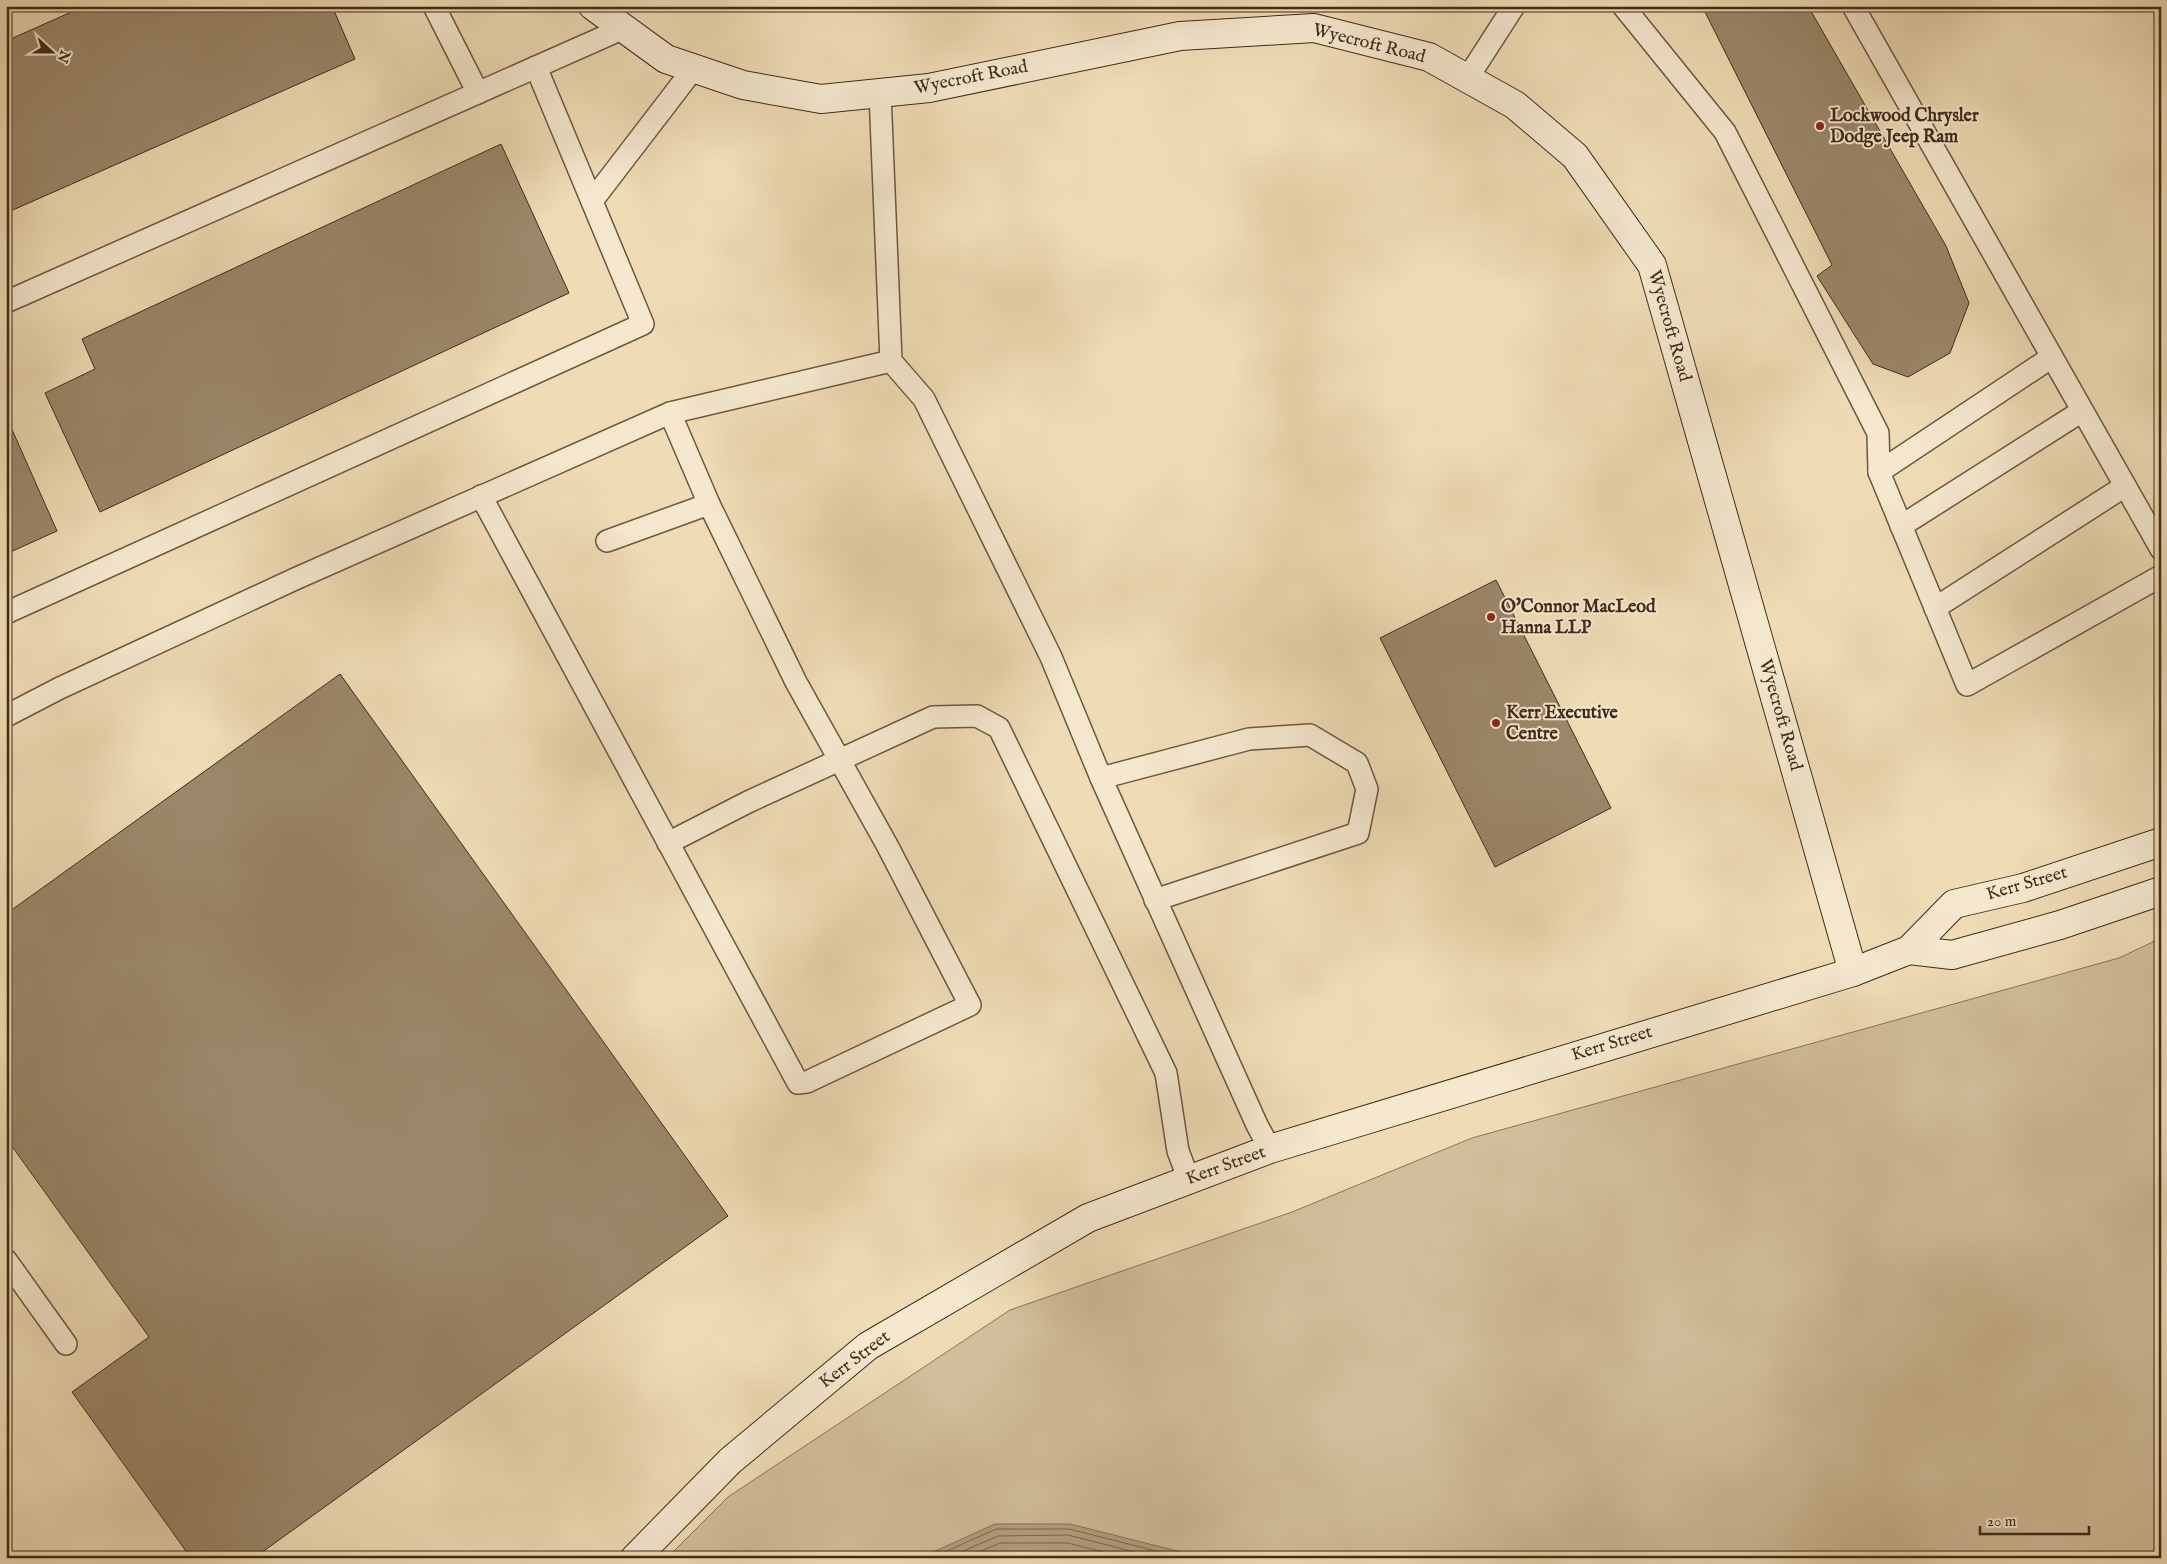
<svg xmlns="http://www.w3.org/2000/svg" width="2167" height="1564" font-family="'IM FELL English',serif">
<style>
.green{fill:#d1be9a;stroke:#88745a}
.water{fill:#b4a080;stroke:#867157}
.lines{fill:none;stroke-linecap:round;stroke-linejoin:round}
.shore{stroke:#7a664c;stroke-width:1}
.building{fill:#9b876a;stroke:#402b19}
.lane-casing{stroke:#6c5740;stroke-width:24}
.secondary-casing{stroke:#402b19;stroke-width:30}
.lane{stroke:#f5e8cf;stroke-width:21}
.secondary{stroke:#f5e8cf;stroke-width:28}
.poi-dot{fill:#8f2418;stroke:#f5e8cf;stroke-width:2}
.labels{text-anchor:middle;dominant-baseline:central;stroke-width:4;stroke-linejoin:round;paint-order:stroke}
.street-label{font-size:18px;fill:#402b19;stroke:#f5e8cf}
.poi-label{font-size:18px;font-weight:bold;fill:#402b19;stroke:#f5e8cf;text-anchor:start}
</style>
<rect width="100%" height="100%" fill="#efdcb5"/>
<filter id="stains"><feTurbulence type="fractalNoise" baseFrequency=".004" numOctaves="4"/><feColorMatrix values="0 0 0 0 .2 0 0 0 0 .09 0 0 0 0 .02 0 0 0 .5 -.17"/></filter>
<radialGradient id="worn" r=".72"><stop offset=".6" stop-color="#630" stop-opacity="0"/><stop offset="1" stop-color="#630" stop-opacity=".3"/></radialGradient>
<!-- green -->
<polygon class="green" points="2161,938 2161,1558 667,1558 728,1497 1010,1310 1292,1212 1472,1138 2119,958"/>
<!-- water -->
<polygon class="water" points="995,1524 1070,1524 1205,1558 920,1558"/>
<g class="lines">
<!-- shore -->
<g class="shore">
<polyline points="931,1558 996,1529 1069,1529 1184,1558"/>
<polyline points="947,1558 998,1536 1068,1535 1158,1558"/>
<polyline points="965,1558 1000,1543 1068,1543 1127,1558"/>
</g>
</g>
<!-- building -->
<g class="building">
<polygon points="85,6 332,6 355,59 6,213 6,41"/>
<polygon points="1702,6 1808,6 1946,246 1969,303 1950,353 1908,377 1873,364 1817,276 1832,265"/>
<polygon points="501,144 569,293 100,512 45,393 95,369 82,339"/>
<polygon points="6,416 57,531 6,554"/>
<polygon points="1496,580 1611,808 1495,867 1380,638"/>
<polygon points="340,674 728,1216 254,1558 191,1558 72,1392 149,1337 6,1138 6,914"/>
</g>
<g class="lines">
<defs>
<g id="lane">
<polyline points="434,6 478,93"/>
<polyline points="1623,6 1725,132 1878,433 1879,472 1967,685 2161,576"/>
<polyline points="1853,6 2161,549"/>
<polyline points="1467,79 1514,6"/>
<polyline points="880,93 891,361 924,399 1051,657 1101,778 1257,1125 1270,1149"/>
<polyline points="592,201 694,68"/>
<polyline points="6,302 624,28"/>
<polyline points="1879,472 2052,357"/>
<polyline points="481,496 798,1083 807,1082 970,1005 887,845 796,682 709,504 670,413"/>
<polyline points="1901,526 2082,411"/>
<polyline points="607,541 709,504"/>
<polyline points="1935,608 2125,486"/>
<polyline points="6,613 643,324 536,67"/>
<polyline points="6,716 60,688 295,579 670,413 891,361"/>
<polyline points="1101,778 1249,739 1310,735 1357,763 1367,789 1358,833 1155,900"/>
<polyline points="668,843 748,802 933,717 977,716 999,728 1166,1073 1178,1151 1189,1180"/>
<polyline points="6,1260 66,1344"/>
</g>
<g id="secondary">
<polyline points="593,6 666,59 743,85 821,99 929,88 1180,36 1314,28 1429,57 1515,105 1575,156 1652,265 1853,972"/>
<polyline points="1909,950 1952,955 2060,925 2161,891"/>
<polyline points="635,1558 730,1461 868,1346 1088,1218 1270,1149 1853,972 1909,950 1954,904 2023,888 2161,842"/>
</g>
</defs>
<!-- lane casing -->
<use href="#lane" class="lane-casing"/>
<!-- secondary casing -->
<use href="#secondary" class="secondary-casing"/>
<!-- lane -->
<use href="#lane" class="lane"/>
<!-- secondary -->
<use href="#secondary" class="secondary"/>
</g>
<!-- markers -->
<g class="poi-dot">
<circle cx="1820" cy="126" r="5"/>
<circle cx="1491" cy="617" r="5"/>
<circle cx="1496" cy="723" r="5"/>
</g>
<g class="labels">
<!-- street labels -->
<g class="street-label">
<text transform="translate(1369 44) rotate(14)">Wyecroft Road</text>
<text transform="translate(971 78) rotate(-11)">Wyecroft Road</text>
<text transform="translate(1669 326) rotate(74)">Wyecroft Road</text>
<text transform="translate(1780 715) rotate(74)">Wyecroft Road</text>
<text transform="translate(2027 884) rotate(-16)">Kerr Street</text>
<text transform="translate(1612 1044) rotate(-17)">Kerr Street</text>
<text transform="translate(1226 1166) rotate(-20)">Kerr Street</text>
<text transform="translate(855 1360) rotate(-37)">Kerr Street</text>
</g>
<!-- poi labels -->
<g class="poi-label">
<text x="1830" y="116">Lockwood Chrysler<tspan x="1830" dy="21">Dodge Jeep Ram</tspan></text>
<text x="1501" y="607">O'Connor MacLeod<tspan x="1501" dy="21">Hanna LLP</tspan></text>
<text x="1506" y="713">Kerr Executive<tspan x="1506" dy="21">Centre</tspan></text>
</g>
</g>
<!-- margin -->
<rect width="2167" height="1564" fill="none" stroke="#efdcb5" stroke-width="25"/>
<rect x="8" y="8" width="2152" height="1549" fill="none" stroke="#402b19" stroke-width="2.5"/>
<rect x="12" y="12" width="2142" height="1539" fill="none" stroke="#402b19"/>
<!-- north arrow -->
<g transform="translate(52 52) rotate(111)" stroke="#f5e8cf" stroke-width="4" paint-order="stroke">
<path d="M0-4L9 19L0 12L-9 19Z" fill="#402b19"/>
<text y="-8" font-size="14" font-weight="bold" text-anchor="middle" fill="#402b19">N</text>
</g>
<!-- scale -->
<path d="M1980 1526v8h109v-8" fill="none" stroke="#402b19" stroke-width="2.5"/>
<text x="1987" y="1526" font-size="15" fill="#402b19" stroke="#f5e8cf" stroke-width="4" paint-order="stroke">20 m</text>
<rect width="100%" height="100%" filter="url(#stains)"/>
<rect width="100%" height="100%" fill="url(#worn)"/>
</svg>
